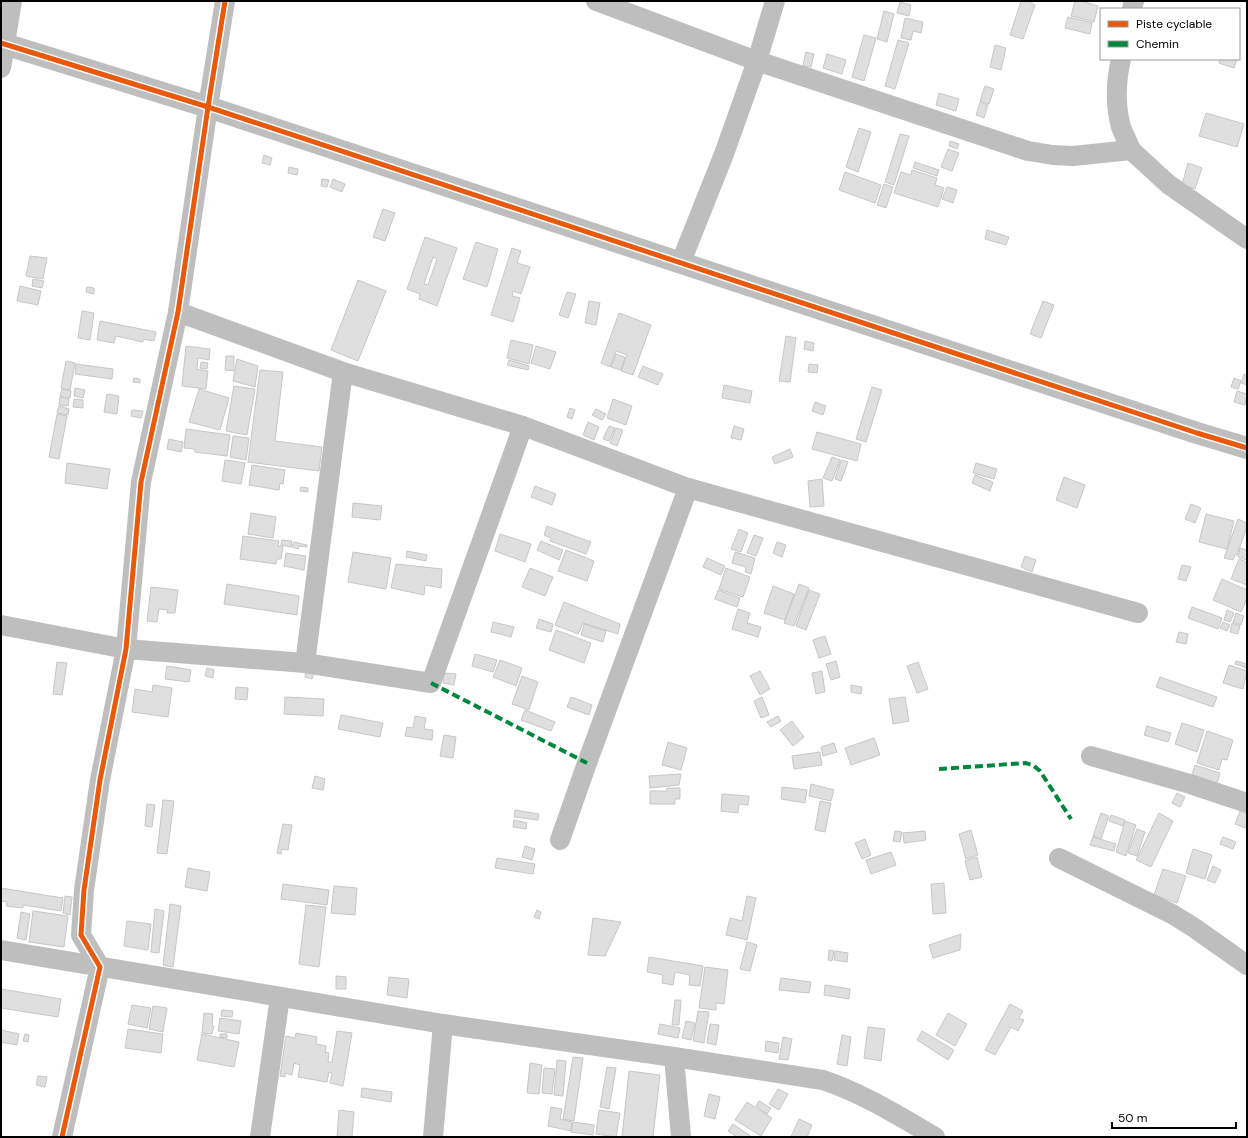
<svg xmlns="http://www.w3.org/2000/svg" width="1248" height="1138" font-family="'DM Sans',sans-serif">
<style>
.building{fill:#dfdfdf;stroke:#c7c7c7;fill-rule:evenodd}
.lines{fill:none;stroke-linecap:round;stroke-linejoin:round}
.minor{stroke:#bebebe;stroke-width:20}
.tertiary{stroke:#bebebe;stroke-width:22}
.quiet{stroke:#00873e;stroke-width:4;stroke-dasharray:8 4;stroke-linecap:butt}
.cycleway-casing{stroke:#fff;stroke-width:8}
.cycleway{stroke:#e8590c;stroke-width:5}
</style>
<rect width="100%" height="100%" fill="#fff"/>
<!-- building -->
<g class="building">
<polygon points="1021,1 1032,1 1032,4 1035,5 1023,39 1010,35"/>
<polygon points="1075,1 1081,1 1098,6 1094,22 1071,16"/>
<polygon points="900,2 911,5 909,16 897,13"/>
<polygon points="884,11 894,14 887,42 877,39"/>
<polygon points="1068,17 1092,23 1090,34 1065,28"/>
<polygon points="905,18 923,22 921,33 913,31 911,40 901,38"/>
<polygon points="864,35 876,38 864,81 852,77"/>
<polygon points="898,40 909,43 895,89 885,86"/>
<polygon points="995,45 1006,48 1001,70 990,67"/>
<polygon points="806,52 814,54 811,67 803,66"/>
<polygon points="827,54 846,60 842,74 823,68"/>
<polygon points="1220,59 1237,59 1234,68 1219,63"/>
<polygon points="985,86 994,89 989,104 980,101"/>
<polygon points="939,93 959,99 956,111 936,105"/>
<polygon points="980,102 988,105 984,118 976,115"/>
<polygon points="1206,113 1244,124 1237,147 1199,136"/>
<polygon points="859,128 871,132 858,172 846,167"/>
<polygon points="900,134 909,136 894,185 885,182"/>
<polygon points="950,141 959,144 957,149 949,146"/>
<polygon points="948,149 959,153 952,171 941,167"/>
<polygon points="264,155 272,158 270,165 262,163"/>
<polygon points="915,162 939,170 937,176 913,168"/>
<polygon points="1188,163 1202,168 1195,189 1182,185"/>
<polygon points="289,167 298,169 297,175 288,173"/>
<polygon points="912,170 937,178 935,185 944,188 938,207 894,193 901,172 911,175"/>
<polygon points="845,172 881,185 875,203 839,190"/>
<polygon points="322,179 329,180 327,187 321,186"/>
<polygon points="333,179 345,184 342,192 330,187"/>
<polygon points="884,184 893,187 886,208 877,205"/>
<polygon points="947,187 957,190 953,203 942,199"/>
<polygon points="383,209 395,213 385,241 373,237"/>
<polygon points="987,230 1009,237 1006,245 985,239"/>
<path d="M 425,237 L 457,248 L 437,306 L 419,299 L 420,294 L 407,289 ZM 433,257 L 437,259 L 428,285 L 424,284 Z"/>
<polygon points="476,242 498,249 487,287 463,279"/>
<polygon points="512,248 521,251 517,263 530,267 521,294 513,291 512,296 520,298 513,322 491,315"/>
<polygon points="30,256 47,258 43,279 26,276"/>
<polygon points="33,279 44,281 42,288 32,286"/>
<polygon points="358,280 386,291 358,361 331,350"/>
<polygon points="20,286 41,291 38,305 17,301"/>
<polygon points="87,287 94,288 94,294 86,292"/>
<polygon points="567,292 576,294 568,318 559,315"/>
<polygon points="589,301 600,303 596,325 585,323"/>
<polygon points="1043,301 1054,305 1041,338 1030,334"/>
<polygon points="82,311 94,313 90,340 78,338"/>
<polygon points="619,313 651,325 633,375 621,371 627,355 616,351 610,367 601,363"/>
<polygon points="100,321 156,332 154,341 143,339 143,342 116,336 114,343 97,340"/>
<polygon points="786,336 796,338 790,382 779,381"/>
<polygon points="511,340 533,345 529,364 507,358"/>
<polygon points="805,341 814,343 813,351 804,349"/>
<polygon points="186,346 210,349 209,360 198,358 197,369 208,371 206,389 182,386"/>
<polygon points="536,346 556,352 550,369 531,363"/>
<polygon points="616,354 625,357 621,370 611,367"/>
<polygon points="226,356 234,356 234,371 225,370"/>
<polygon points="237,359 258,366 255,387 233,381"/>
<polygon points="509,360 529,366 528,370 507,365"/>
<polygon points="66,361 75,363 70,390 61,388"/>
<polygon points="201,362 208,363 207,369 200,368"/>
<polygon points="76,364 113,369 112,379 75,374"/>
<polygon points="809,364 818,365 817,373 808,372"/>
<polygon points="643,366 663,374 658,385 638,377"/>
<polygon points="260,370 283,372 275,441 322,447 319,471 248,462"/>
<polygon points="1244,374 1247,375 1247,385 1241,383"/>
<polygon points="134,378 140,379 140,383 133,382"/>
<polygon points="1234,378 1241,381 1238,389 1231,387"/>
<polygon points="724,385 752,391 750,403 722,398"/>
<polygon points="234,386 255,389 247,435 226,431"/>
<polygon points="872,387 882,390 866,442 856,439"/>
<polygon points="75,388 85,390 83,398 74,396"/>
<polygon points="62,389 71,391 70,398 60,396"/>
<polygon points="199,389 229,398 220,430 189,422"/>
<polygon points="1237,391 1247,394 1245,405 1234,402"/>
<polygon points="107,394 119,396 117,414 104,412"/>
<polygon points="60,397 69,399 68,406 59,405"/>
<polygon points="74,399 83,400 83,408 73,407"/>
<polygon points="613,399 632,406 626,425 607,418"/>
<polygon points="815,402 826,406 823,415 812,411"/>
<polygon points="59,406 69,409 68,415 57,413"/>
<polygon points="570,408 575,410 572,419 567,417"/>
<polygon points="596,409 606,414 602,420 592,415"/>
<polygon points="132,410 143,411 141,418 131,416"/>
<polygon points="57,414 67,416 59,459 49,457"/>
<polygon points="588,422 599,427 594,440 583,435"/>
<polygon points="609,426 615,428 609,441 603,439"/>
<polygon points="734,426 744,429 741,440 731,438"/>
<polygon points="616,428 623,430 617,446 610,443"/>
<polygon points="186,429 230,435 227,456 195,452 195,449 184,448"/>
<polygon points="817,432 861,444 857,461 812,449"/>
<polygon points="233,436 249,438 246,460 230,457"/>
<polygon points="169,439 183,442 181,452 167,449"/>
<polygon points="790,449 793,457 775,464 772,457"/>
<polygon points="832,457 840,460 832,481 823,478"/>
<polygon points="225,460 245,463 241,484 222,481"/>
<polygon points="841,460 848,462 841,481 835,479"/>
<polygon points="67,463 110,469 107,489 65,483"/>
<polygon points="976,463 997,469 994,479 973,473"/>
<polygon points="252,465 285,470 283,484 280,483 279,490 249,485"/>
<polygon points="975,475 993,482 990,491 972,483"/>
<polygon points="1064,477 1085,485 1077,508 1056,500"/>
<polygon points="822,479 824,506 810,507 808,481"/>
<polygon points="535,486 556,494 552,505 531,497"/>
<polygon points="301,487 308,488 308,492 300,491"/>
<polygon points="353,503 382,506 380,520 352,517"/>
<polygon points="1191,504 1201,508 1195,523 1185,519"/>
<polygon points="251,513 276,517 273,538 248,534"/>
<polygon points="1206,514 1234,521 1227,549 1199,542"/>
<polygon points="1238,519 1247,523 1247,527 1237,555 1235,555 1233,560 1224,558"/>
<polygon points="547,526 591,542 586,554 550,541 551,538 544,535"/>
<polygon points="739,529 748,533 741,552 731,549"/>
<polygon points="500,534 531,544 525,562 495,551"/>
<polygon points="754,535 763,538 756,556 747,553"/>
<polygon points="243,536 279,541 278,546 283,546 281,559 277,559 276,564 240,559"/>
<polygon points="282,540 292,541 291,547 281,545"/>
<polygon points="541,541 563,550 559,560 537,550"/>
<polygon points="294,542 307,545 307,547 299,546 298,549 292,547"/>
<polygon points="777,542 786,545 782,557 773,553"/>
<polygon points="1240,548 1247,550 1247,560 1238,557"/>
<polygon points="566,550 594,561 587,581 558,571"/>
<polygon points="407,551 427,555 426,561 406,557"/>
<polygon points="353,552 391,558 386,589 348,582"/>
<polygon points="735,552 755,558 751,574 745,572 746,567 732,563"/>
<polygon points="286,553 306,556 304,570 284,566"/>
<polygon points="1025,556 1036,560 1032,572 1021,567"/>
<polygon points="707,558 725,566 721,575 703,567"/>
<polygon points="1239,559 1247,562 1247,585 1231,579"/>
<polygon points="396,564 442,569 441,588 425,585 424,595 391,588"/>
<polygon points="1182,565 1191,567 1186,581 1178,579"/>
<polygon points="530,568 553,577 545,596 522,587"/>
<polygon points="726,568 750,577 743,597 719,589"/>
<polygon points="1222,579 1247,590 1247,599 1241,612 1213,600"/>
<polygon points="227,584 299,596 297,615 224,604"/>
<polygon points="799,584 809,588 794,626 784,623"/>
<polygon points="773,586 794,594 785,620 764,613"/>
<polygon points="151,587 178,590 175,613 167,613 168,610 159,609 157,622 147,621"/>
<polygon points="718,590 740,598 737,607 715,599"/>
<polygon points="809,590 820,594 806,630 796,626"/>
<polygon points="564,602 620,624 618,634 583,623 578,634 555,625"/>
<polygon points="1192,607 1222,618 1218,629 1188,618"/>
<polygon points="738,609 750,613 747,623 761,627 758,637 732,629"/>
<polygon points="1227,610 1234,613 1230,622 1224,620"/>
<polygon points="1236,613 1244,616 1241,625 1233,622"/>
<polygon points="539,619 553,624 551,632 536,628"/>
<polygon points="493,622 514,627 511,637 491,632"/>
<polygon points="1223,622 1230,625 1227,631 1220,628"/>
<polygon points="1232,623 1240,626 1238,634 1230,632"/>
<polygon points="584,624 606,631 603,642 581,635"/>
<polygon points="556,630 591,643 584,663 549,650"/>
<polygon points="1179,632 1188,634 1186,644 1176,642"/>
<polygon points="825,636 831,654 819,658 813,640"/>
<polygon points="475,654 497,660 493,672 472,666"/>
<polygon points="500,660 522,668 516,686 493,677"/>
<polygon points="836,661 840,677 831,680 826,664"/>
<polygon points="1236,661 1247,664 1247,668 1235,664"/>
<polygon points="57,662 67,663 62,695 53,694"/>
<polygon points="918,662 928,689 917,693 907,666"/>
<polygon points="1229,665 1247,671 1243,689 1223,683"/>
<polygon points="167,666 191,670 189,682 165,679"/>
<polygon points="207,668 214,670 213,678 205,676"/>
<polygon points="306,670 314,672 312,679 305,677"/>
<polygon points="760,671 770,689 760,695 750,676"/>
<polygon points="822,671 825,692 816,694 812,673"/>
<polygon points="444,673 456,674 454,685 443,683"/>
<polygon points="522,676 538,682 529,710 512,704"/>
<polygon points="1160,677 1217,697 1213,707 1156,687"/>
<polygon points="153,685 172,688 168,717 132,712 135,689 152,692"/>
<polygon points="851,685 862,687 861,694 851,692"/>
<polygon points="236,687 248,688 247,700 235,699"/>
<polygon points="285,697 324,699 323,716 284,714"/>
<polygon points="571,697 592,705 589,715 567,707"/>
<polygon points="762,697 769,715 761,718 754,701"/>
<polygon points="905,697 909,721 893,724 889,699"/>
<polygon points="525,710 555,722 551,731 521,720"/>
<polygon points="341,715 383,723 380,737 338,729"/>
<polygon points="415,716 426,718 424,729 433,730 432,740 405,736 407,727 413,728"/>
<polygon points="778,716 781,721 771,727 767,722"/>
<polygon points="792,721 804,737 793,746 780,730"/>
<polygon points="1182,723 1204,730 1197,752 1175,744"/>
<polygon points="1147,726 1171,733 1168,742 1144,735"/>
<polygon points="1207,731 1233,740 1227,760 1222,759 1219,770 1197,763"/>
<polygon points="444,735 456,737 453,758 440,756"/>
<polygon points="874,738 880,755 851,765 845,748"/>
<polygon points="668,742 687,748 681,770 662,765"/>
<polygon points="834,743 837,752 823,756 821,747"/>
<polygon points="820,752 822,765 794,769 792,756"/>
<polygon points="1195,765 1220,773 1216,787 1191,778"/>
<polygon points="681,774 679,785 650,788 649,776"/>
<polygon points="315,776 325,779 323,790 312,788"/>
<polygon points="811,784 834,790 831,801 809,796"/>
<polygon points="782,787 807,790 805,803 781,799"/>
<polygon points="667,788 680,788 680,799 675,799 675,804 650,804 650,791 667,791"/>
<polygon points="1177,793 1185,797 1180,807 1172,803"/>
<polygon points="722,794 749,796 748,805 739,804 738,813 721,811"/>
<polygon points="163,800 174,801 167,854 157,853"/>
<polygon points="820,801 831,803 825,832 815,830"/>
<polygon points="147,804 155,805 152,827 145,826"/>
<polygon points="1241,809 1247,812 1247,824 1245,828 1235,824"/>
<polygon points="515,810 539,814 538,820 514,817"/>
<polygon points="1101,813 1109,816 1101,839 1093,836"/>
<polygon points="1159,813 1173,821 1151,867 1136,860"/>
<polygon points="1111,815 1125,820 1123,826 1109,821"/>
<polygon points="514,820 527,823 526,829 513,827"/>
<polygon points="1125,821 1136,825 1126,856 1116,852"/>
<polygon points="283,824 292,825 288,850 282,849 281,854 277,853"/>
<polygon points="1137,829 1145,832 1137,856 1128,853"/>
<polygon points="971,830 978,855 966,859 959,834"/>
<polygon points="895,831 902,832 900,842 893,841"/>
<polygon points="925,831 926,840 904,843 903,833"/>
<polygon points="1093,837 1116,844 1114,851 1090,845"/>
<polygon points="1223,837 1236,842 1233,849 1220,844"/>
<polygon points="865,839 871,855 862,859 855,843"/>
<polygon points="525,846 535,849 532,860 522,857"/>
<polygon points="1193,849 1212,855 1205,879 1186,873"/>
<polygon points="891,852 896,865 871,874 866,860"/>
<polygon points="977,857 982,877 970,880 965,861"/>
<polygon points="497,858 535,864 533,874 495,868"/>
<polygon points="1213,866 1221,870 1215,883 1207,880"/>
<polygon points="188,868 210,872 207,891 185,887"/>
<polygon points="1163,869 1186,876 1177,903 1154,895"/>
<polygon points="944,883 946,913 933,914 931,884"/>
<polygon points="283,884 329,890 327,905 281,899"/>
<polygon points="334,886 357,888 355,915 331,913"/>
<polygon points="1,888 63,898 61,911 23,905 23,908 6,906 7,902 1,901"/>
<polygon points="65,896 72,897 70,915 63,913"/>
<polygon points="747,896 756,898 747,940 726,935 730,918 742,921"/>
<polygon points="170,904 181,906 173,967 163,965"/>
<polygon points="306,905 326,907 319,967 299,964"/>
<polygon points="155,909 164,911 159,953 151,952"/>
<polygon points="537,910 541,912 539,919 534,917"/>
<polygon points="33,911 68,916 64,947 29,942"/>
<polygon points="21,912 30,914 26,940 17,938"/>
<polygon points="593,918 621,922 605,956 588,955"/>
<polygon points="127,921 151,924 148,950 124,946"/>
<polygon points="961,934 960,950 933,958 929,945"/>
<polygon points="747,942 757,945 750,971 740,969"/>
<polygon points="829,950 834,951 832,961 828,960"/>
<polygon points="835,951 848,953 847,962 834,960"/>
<polygon points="649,957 703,966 700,986 689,985 690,975 675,972 673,985 662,983 663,975 647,972"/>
<polygon points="705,967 728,970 724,1004 716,1003 716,1010 699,1008"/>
<polygon points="336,976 346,977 346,989 336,989"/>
<polygon points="389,977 409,979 407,998 387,995"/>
<polygon points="781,978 811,982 809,993 779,990"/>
<polygon points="825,985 850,989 849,999 824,995"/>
<polygon points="1,989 61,999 58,1017 1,1008"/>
<polygon points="675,1000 681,1000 679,1025 672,1025"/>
<polygon points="1010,1004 1023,1011 1019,1018 1024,1020 1018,1031 1011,1027 995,1055 985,1050"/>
<polygon points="132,1005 151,1008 147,1028 128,1024"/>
<polygon points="153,1006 167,1008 163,1032 149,1029"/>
<polygon points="222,1010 233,1011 232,1017 221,1016"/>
<polygon points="698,1011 709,1012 704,1043 693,1041"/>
<polygon points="204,1013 213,1014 212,1026 214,1026 212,1034 202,1033"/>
<polygon points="948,1013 967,1024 955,1046 936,1035"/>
<polygon points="220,1018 241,1021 239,1034 218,1031"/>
<polygon points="686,1021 695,1023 691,1040 682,1038"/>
<polygon points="660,1024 680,1028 678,1038 658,1034"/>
<polygon points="710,1024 719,1025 716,1045 707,1043"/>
<polygon points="868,1027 885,1029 881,1061 864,1058"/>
<polygon points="128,1029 163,1034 161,1053 125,1048"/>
<polygon points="1,1030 19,1034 17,1045 1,1042"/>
<polygon points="337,1031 352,1033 343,1086 330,1083 332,1073 329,1072 327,1082 298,1077 300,1065 294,1063 292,1075 285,1073 285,1077 280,1076 286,1036 295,1038 296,1033 317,1037 316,1044 326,1046 325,1052 329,1053 328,1062 332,1062"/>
<polygon points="922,1031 954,1050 948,1060 917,1040"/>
<polygon points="25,1034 29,1035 28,1042 23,1041"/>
<polygon points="202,1034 239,1042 234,1067 197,1060"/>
<polygon points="220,1034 227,1034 227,1038 220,1037"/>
<polygon points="842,1035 851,1037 847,1066 837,1064"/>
<polygon points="783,1037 792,1039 788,1060 779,1059"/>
<polygon points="766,1041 779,1043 778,1053 765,1051"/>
<polygon points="573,1057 583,1058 574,1121 563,1119"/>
<polygon points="557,1060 566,1061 563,1096 554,1095"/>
<polygon points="530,1063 542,1065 539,1094 527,1093"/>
<polygon points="607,1067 616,1068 609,1109 600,1107"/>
<polygon points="544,1068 555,1069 552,1094 542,1093"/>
<polygon points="629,1071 660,1075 653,1137 622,1137"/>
<polygon points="38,1076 47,1077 45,1087 36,1085"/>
<polygon points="362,1088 392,1092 391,1102 361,1097"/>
<polygon points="778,1089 788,1094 779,1110 769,1104"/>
<polygon points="709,1094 720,1097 715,1119 704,1116"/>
<polygon points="759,1101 771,1108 767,1114 756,1106"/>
<polygon points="747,1102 772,1118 761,1136 735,1120"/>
<polygon points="551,1107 562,1109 560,1119 572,1122 571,1131 548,1126"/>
<polygon points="339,1110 354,1112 352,1137 337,1137"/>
<polygon points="599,1110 620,1113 616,1137 596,1134"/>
<polygon points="799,1119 812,1125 807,1137 791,1137"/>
<polygon points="573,1122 594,1125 593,1135 571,1132"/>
<polygon points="733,1124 752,1137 737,1137 728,1131"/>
</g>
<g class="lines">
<!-- minor -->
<g class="minor">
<polyline points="596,1 757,61 1028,151 1053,155 1073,156 1131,150 1168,184 1247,239"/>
<polyline points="1132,9 1134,1"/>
<path d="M 1121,59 C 1116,81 1115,105 1121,127 C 1124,135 1128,142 1131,150"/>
<polyline points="1,68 12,1"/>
<polyline points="681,262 724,154 757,61 775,1"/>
<polyline points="178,312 343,372 523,426 688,488 1138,613"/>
<polyline points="1,625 126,649 305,663 431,683 523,426"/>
<polyline points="305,663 343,372"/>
<polyline points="1091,756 1190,784 1247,803"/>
<polyline points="560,840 587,763 688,488"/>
<polyline points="1059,858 1172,914 1193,927 1247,965"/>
<path d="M 1,950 L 443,1024 L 674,1057 L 823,1080 C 862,1093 899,1116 935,1137"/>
<polyline points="674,1057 681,1137"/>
<polyline points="62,1137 100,967 81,935 84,890 100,780 126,649 141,482 178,312 208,107 225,1"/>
<polyline points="260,1137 280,997"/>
<polyline points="433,1137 443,1024"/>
</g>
<!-- tertiary -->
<polyline class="tertiary" points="1,43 208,107 1197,433 1247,448"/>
<!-- quiet -->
<g class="quiet">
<polyline points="431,683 587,763"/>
<polyline points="939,769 1026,763 1034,766 1040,771 1071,819"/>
</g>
<defs>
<g id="cycleway">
<polyline points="1,43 208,107 1197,433 1247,448"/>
<polyline points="62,1137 100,967 81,935 84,890 100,780 126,649 141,482 178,312 208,107 225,1"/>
</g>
</defs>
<!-- cycleway casing -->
<use href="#cycleway" class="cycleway-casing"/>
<!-- cycleway -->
<use href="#cycleway" class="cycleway"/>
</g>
<!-- border -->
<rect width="1248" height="1138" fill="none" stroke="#000000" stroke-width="4"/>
<!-- legend -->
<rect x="1100" y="8" width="140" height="52" fill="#ffffff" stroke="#999999"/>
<rect x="1108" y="21" width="20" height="6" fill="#e8590c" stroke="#999999"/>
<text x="1136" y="28" font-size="12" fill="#000000">Piste cyclable</text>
<rect x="1108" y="41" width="20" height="6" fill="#00873e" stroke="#999999"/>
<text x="1136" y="48" font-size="12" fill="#000000">Chemin</text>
<!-- scale -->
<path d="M1112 1122v6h124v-6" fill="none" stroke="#000000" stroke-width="2"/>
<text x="1118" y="1122" font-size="12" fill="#000000" stroke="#ffffff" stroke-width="3" paint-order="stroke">50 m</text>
</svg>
